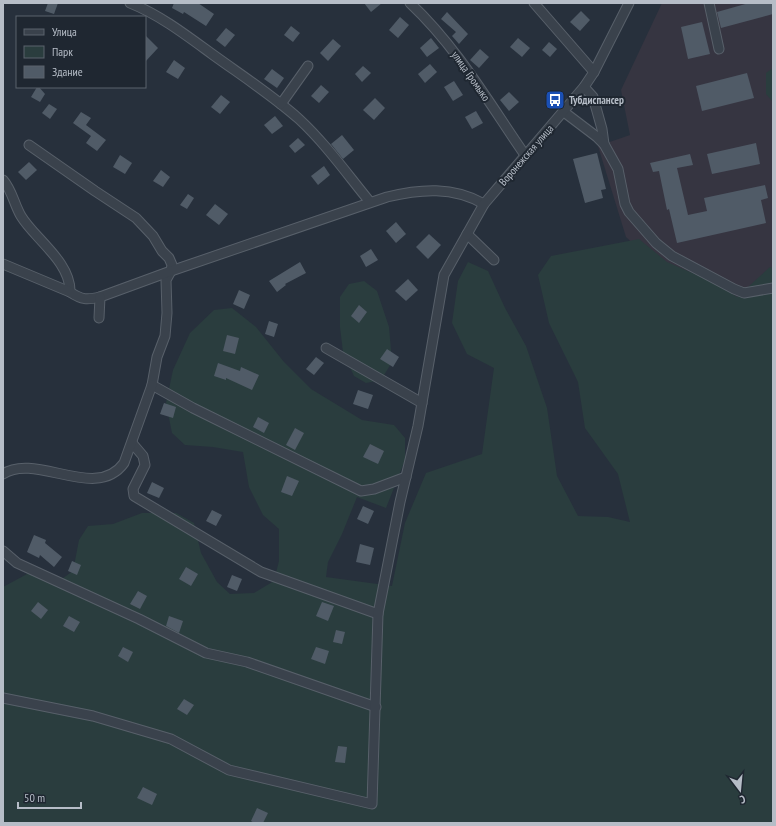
<svg xmlns="http://www.w3.org/2000/svg" width="776" height="826" font-family="'PT Sans Narrow',sans-serif">
<style>
.medical{fill:#363541}
.green{fill:#2a3d3e}
.building{fill:#505b67}
.lines{fill:none;stroke-linecap:round;stroke-linejoin:round}
.minor-casing{stroke:#58606a;stroke-width:11}
.minor{stroke:#3a424c;stroke-width:9}
.labels{text-anchor:middle;dominant-baseline:central;stroke-width:4;stroke-linejoin:round;paint-order:stroke}
.street-label{font-size:11px;fill:#b6bdc7;stroke:#1f2731}
.poi-label{font-size:11px;font-weight:bold;fill:#b6bdc7;stroke:#1f2731;text-anchor:start}
</style>
<rect width="100%" height="100%" fill="#27303c"/>
<!-- medical -->
<polygon class="medical" points="662,3 773,3 773,353 748,349 626,237 598,146 630,135 621,90"/>
<!-- green -->
<g class="green">
<polygon points="773,68 773,102 766,94 766,73"/>
<polygon points="639,239 667,262 718,284 737,297 770,267 773,268 773,823 3,823 3,587 29,573 59,581 73,571 79,540 88,526 113,524 142,513 176,513 194,523 201,553 217,582 230,594 254,593 274,581 279,561 279,529 263,515 249,487 243,452 213,447 185,445 172,433 166,403 173,370 190,333 214,310 232,308 256,327 284,362 311,389 362,420 394,425 405,438 405,460 386,508 357,497 342,534 328,562 326,577 392,586 405,523 426,473 482,454 494,368 467,354 452,323 458,281 468,262 488,271 505,308 526,346 547,408 557,476 578,516 608,517 630,522 618,474 585,428 578,382 549,323 538,275 551,256"/>
<polygon points="364,281 377,291 389,327 392,362 381,380 366,383 354,376 343,352 340,327 340,297 349,284"/>
</g>
<!-- building -->
<g class="building">
<polygon points="48,3 58,3 54,14 45,11"/>
<polygon points="174,3 198,3 214,14 206,26 184,12 183,14 172,8"/>
<polygon points="364,3 382,3 371,12"/>
<polygon points="749,3 773,3 773,14 721,28 717,12"/>
<polygon points="581,11 590,20 580,31 570,22"/>
<polygon points="447,12 468,34 459,44 452,36 456,32 441,19"/>
<polygon points="400,17 409,25 398,38 389,30"/>
<polygon points="702,22 710,54 688,59 681,27"/>
<polygon points="291,26 300,33 293,42 284,35"/>
<polygon points="226,28 235,35 225,47 216,40"/>
<polygon points="145,35 158,48 145,62"/>
<polygon points="431,38 439,48 427,57 420,48"/>
<polygon points="518,38 530,48 522,57 510,47"/>
<polygon points="333,39 341,46 328,61 320,53"/>
<polygon points="549,42 557,49 550,57 542,50"/>
<polygon points="480,49 489,57 479,68 470,60"/>
<polygon points="174,60 185,68 178,79 166,72"/>
<polygon points="430,64 437,72 425,83 418,74"/>
<polygon points="363,66 371,73 362,82 355,74"/>
<polygon points="272,69 284,78 277,88 264,79"/>
<polygon points="747,73 754,98 702,111 696,86"/>
<polygon points="454,81 463,95 453,101 444,87"/>
<polygon points="321,85 329,92 319,103 311,96"/>
<polygon points="37,87 39,87 45,94 40,102 31,97"/>
<polygon points="509,92 519,102 509,111 500,100"/>
<polygon points="221,95 230,102 220,114 211,107"/>
<polygon points="375,98 385,108 374,120 363,110"/>
<polygon points="49,104 57,109 50,119 42,113"/>
<polygon points="476,111 483,123 472,129 465,117"/>
<polygon points="81,112 91,118 86,125 106,140 97,151 86,143 91,136 73,123"/>
<polygon points="275,116 283,126 272,134 264,125"/>
<polygon points="342,135 354,150 343,159 331,144"/>
<polygon points="298,138 305,145 295,153 289,146"/>
<polygon points="756,143 760,164 712,174 707,154"/>
<polygon points="597,153 606,189 601,190 603,198 585,203 573,159"/>
<polygon points="690,154 693,165 677,168 688,215 707,211 704,198 765,185 768,198 761,200 766,223 677,243 669,209 667,210 659,171 653,172 650,163"/>
<polygon points="120,155 132,163 125,174 113,167"/>
<polygon points="29,162 37,170 26,180 18,172"/>
<polygon points="324,166 330,175 318,185 311,176"/>
<polygon points="161,170 170,177 163,187 153,181"/>
<polygon points="188,194 194,198 187,209 180,205"/>
<polygon points="215,204 228,214 219,225 206,215"/>
<polygon points="396,222 406,234 396,243 386,231"/>
<polygon points="429,234 441,245 428,259 416,247"/>
<polygon points="371,249 378,260 366,267 360,256"/>
<polygon points="300,262 306,273 285,284 286,285 277,292 269,281"/>
<polygon points="408,279 418,290 406,301 395,291"/>
<polygon points="239,290 250,295 244,309 233,304"/>
<polygon points="359,305 367,312 359,323 351,316"/>
<polygon points="269,321 278,324 274,337 265,334"/>
<polygon points="227,335 239,338 235,354 223,351"/>
<polygon points="387,349 399,357 393,367 380,359"/>
<polygon points="316,357 324,363 314,375 306,369"/>
<polygon points="218,363 240,371 241,367 259,375 252,390 226,378 226,380 214,376"/>
<polygon points="358,390 373,395 368,409 353,404"/>
<polygon points="164,403 176,407 173,418 160,414"/>
<polygon points="258,417 269,423 264,433 253,427"/>
<polygon points="295,428 304,433 295,450 286,445"/>
<polygon points="370,444 384,451 378,464 363,457"/>
<polygon points="287,476 299,481 292,496 281,492"/>
<polygon points="152,482 164,488 159,498 147,493"/>
<polygon points="363,506 374,511 368,524 357,519"/>
<polygon points="212,510 222,515 216,526 206,521"/>
<polygon points="34,535 46,540 45,543 62,557 54,567 40,555 39,558 27,552"/>
<polygon points="360,544 374,548 370,565 356,562"/>
<polygon points="72,561 81,565 77,575 68,571"/>
<polygon points="186,567 198,574 191,586 179,579"/>
<polygon points="232,575 242,579 237,591 227,587"/>
<polygon points="138,591 147,596 140,609 130,604"/>
<polygon points="38,602 48,610 41,619 31,611"/>
<polygon points="322,602 334,606 328,621 316,616"/>
<polygon points="69,616 80,622 74,632 63,626"/>
<polygon points="169,616 183,621 179,633 166,626"/>
<polygon points="336,630 345,632 342,644 333,642"/>
<polygon points="123,647 133,652 128,662 118,656"/>
<polygon points="316,647 329,651 325,664 311,659"/>
<polygon points="184,699 194,705 187,715 177,709"/>
<polygon points="338,746 347,747 345,763 335,762"/>
<polygon points="143,787 157,794 152,805 137,798"/>
<polygon points="257,808 268,813 263,823 254,823 251,821"/>
</g>
<g class="lines">
<defs>
<g id="minor">
<path d="M 130,3 C 160,15 186,35 212,54 C 241,75 272,95 299,119 C 326,144 347,174 370,202"/>
<path d="M 410,3 C 457,47 489,103 525,155"/>
<polyline points="534,3 594,72"/>
<polyline points="709,3 719,49"/>
<polyline points="584,87 593,97 602,129 604,144"/>
<polyline points="281,104 308,66"/>
<polyline points="564,112 597,137 604,144 618,169 625,204 629,212 656,243 672,256 734,289 744,293 773,288"/>
<polyline points="29,145 95,191 136,218 153,236 162,251 169,258 172,265 171,271 166,280 167,313 165,336 157,357 152,385 193,408 361,491 374,489 406,477"/>
<path d="M 3,180 C 12,190 14,204 21,216 C 34,238 71,262 70,292"/>
<polyline points="467,234 494,260"/>
<path d="M 3,264 L 70,292 C 82,300 87,300 100,297 L 171,271 L 387,197 C 420,189 453,186 484,204"/>
<polyline points="99,318 100,297"/>
<polyline points="326,348 422,403"/>
<polyline points="132,443 143,456 145,465 133,489 134,496 261,572 378,614"/>
<path d="M 3,474 C 36,452 96,502 124,463 L 152,385"/>
<polyline points="3,551 17,563 139,619 206,653 247,662 376,707"/>
<polyline points="3,698 93,716 171,739 229,770 372,804 378,614 400,502 418,426 444,275 484,204 584,87 594,72 629,3"/>
</g>
</defs>
<!-- minor casing -->
<use href="#minor" class="minor-casing"/>
<!-- minor -->
<use href="#minor" class="minor"/>
</g>
<!-- icons -->
<defs>
<symbol id="bus-square" viewBox="-11 -11 22 22"><rect x="-9" y="-9" width="18" height="18" rx="4" fill="#1a4fb4" stroke="#1f2731"/><path d="M-5-6H5V4H4V6H2V4H-2V6H-4V4H-5ZM-3.5-4V0h7V-4ZM-3.5 1.2v1.5H-2V1.2ZM2 1.2v1.5H3.5V1.2Z" fill="#fff"/></symbol>
</defs>
<g fill-rule="evenodd">
<use href="#bus-square" x="544" y="89" width="22" height="22"/>
</g>
<g class="labels">
<!-- street labels -->
<g class="street-label">
<text transform="translate(471 76) rotate(55)">улица Громыко</text>
<text transform="translate(526 155) rotate(-49)">Воронежская улица</text>
</g>
<!-- poi labels -->
<g class="poi-label">
<text x="569" y="100">Тубдиспансер</text>
</g>
</g>
<!-- border -->
<rect width="776" height="826" fill="none" stroke="#b6bdc7" stroke-width="8"/>
<!-- legend -->
<rect x="16" y="16" width="130" height="72" fill="#1f2731" stroke="#5b636d"/>
<rect x="24" y="29" width="20" height="6" fill="#3a424c" stroke="#5b636d"/>
<text x="52" y="36" font-size="12" fill="#b6bdc7">Улица</text>
<rect x="24" y="46" width="20" height="12" fill="#2a3d3e" stroke="#5b636d"/>
<text x="52" y="56" font-size="12" fill="#b6bdc7">Парк</text>
<rect x="24" y="66" width="20" height="12" fill="#505b67" stroke="#5b636d"/>
<text x="52" y="76" font-size="12" fill="#b6bdc7">Здание</text>
<!-- north arrow -->
<g transform="translate(740 790) rotate(164)" stroke="#1f2731" stroke-width="3" paint-order="stroke">
<path d="M0-3L7 15L0 10L-7 15Z" fill="#b6bdc7"/>
<text y="-6" font-size="11" font-weight="bold" text-anchor="middle" fill="#b6bdc7">С</text>
</g>
<!-- scale -->
<path d="M18 802v6h63v-6" fill="none" stroke="#b6bdc7" stroke-width="2"/>
<text x="24" y="802" font-size="12" fill="#b6bdc7" stroke="#1f2731" stroke-width="3" paint-order="stroke">50 m</text>
</svg>
